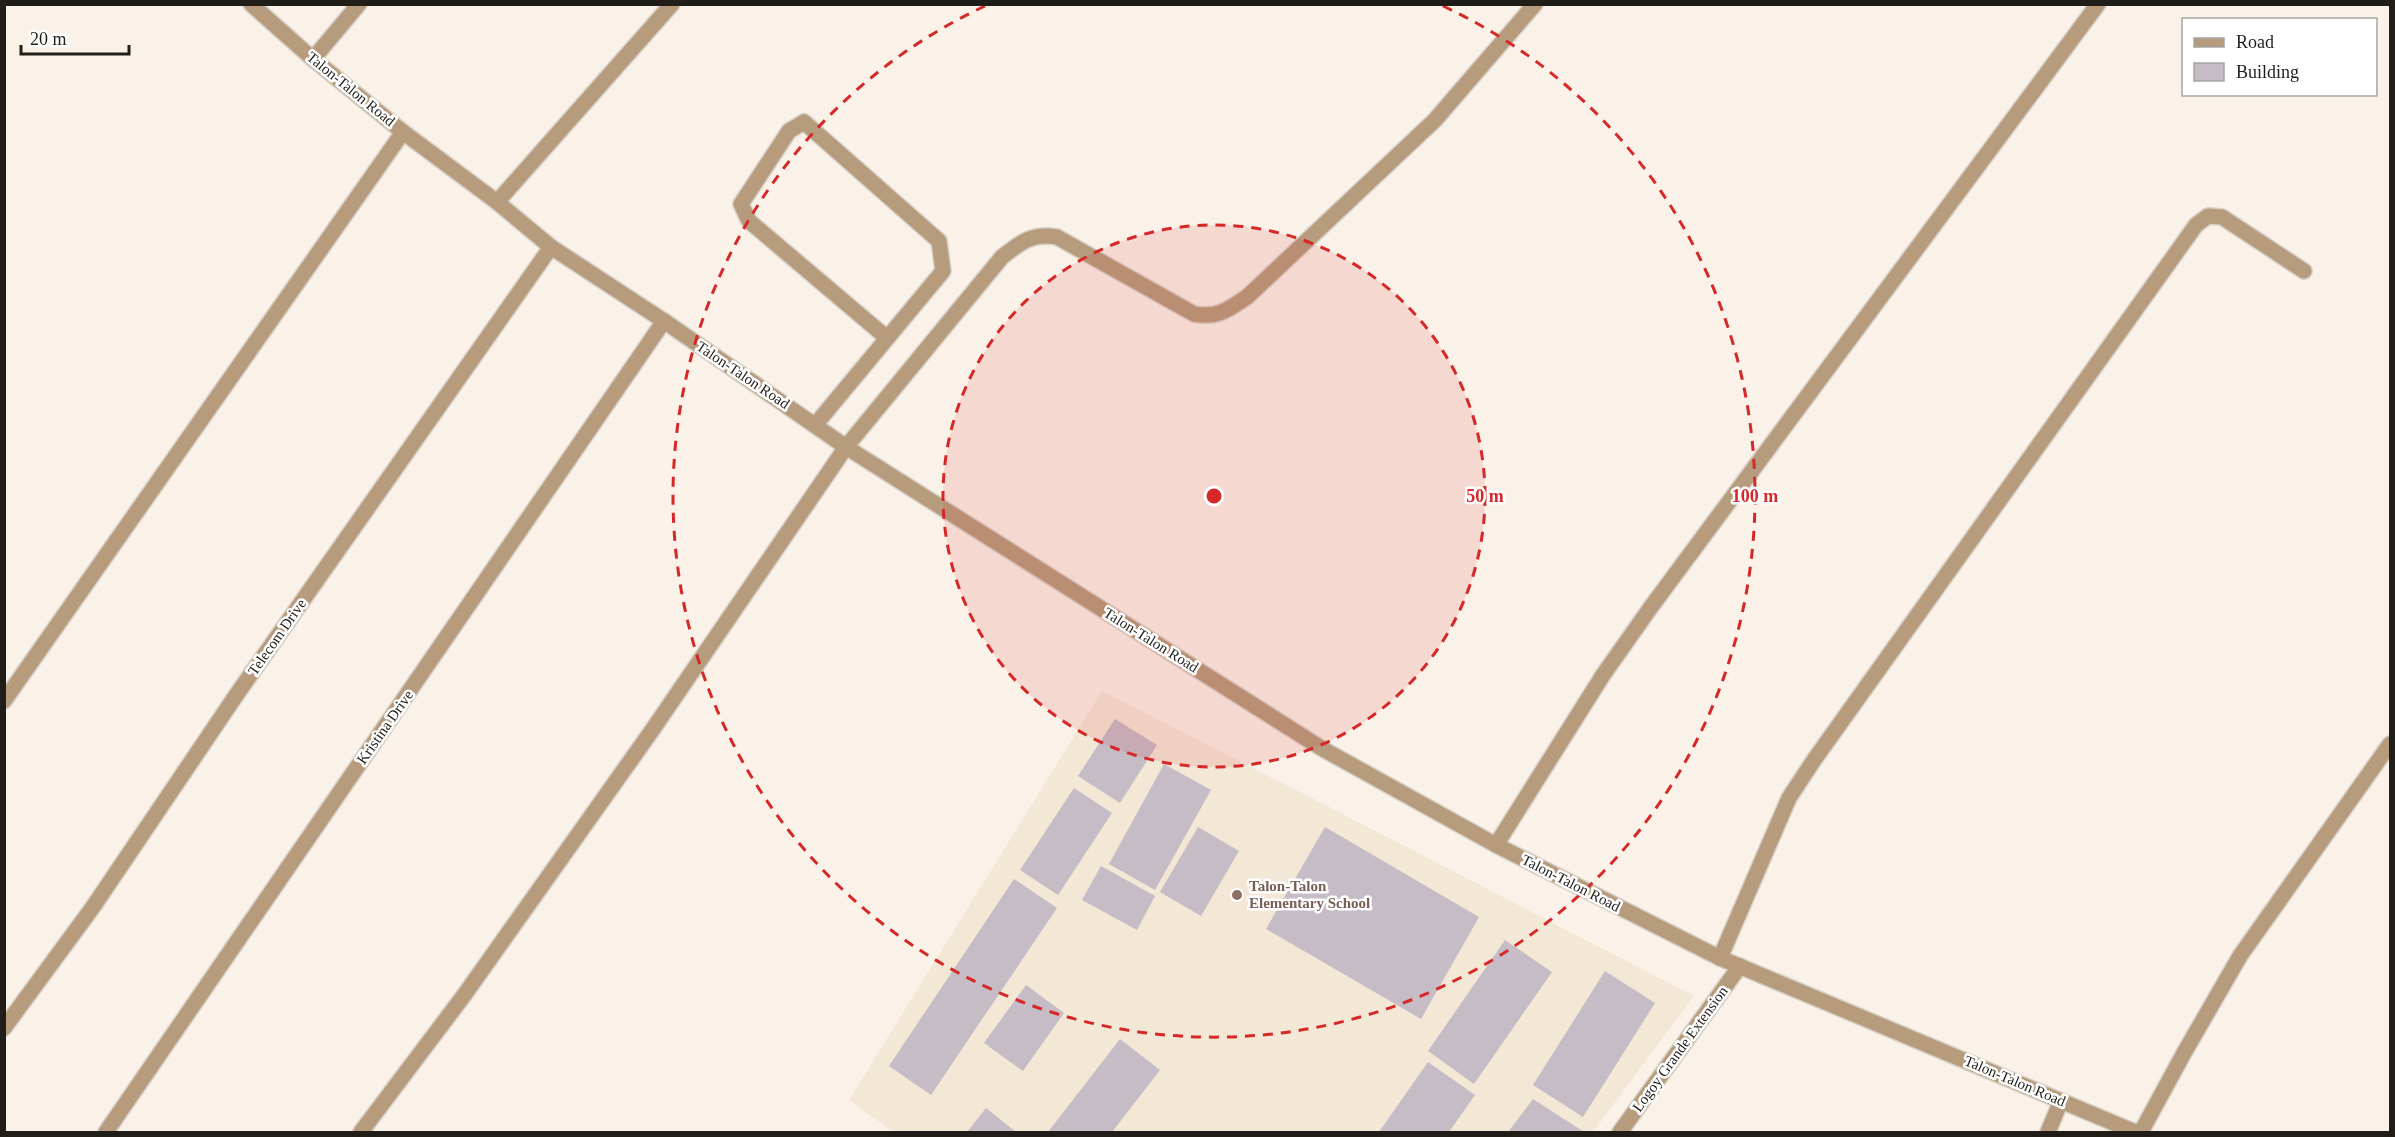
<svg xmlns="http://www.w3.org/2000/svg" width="2395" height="1137" font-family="'Times New Roman',serif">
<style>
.built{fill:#f3e7d6}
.building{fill:#c5bcc6}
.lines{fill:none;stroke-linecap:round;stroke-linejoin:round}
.service-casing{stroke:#d7d0c7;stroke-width:18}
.minor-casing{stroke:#d7d0c7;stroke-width:18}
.tertiary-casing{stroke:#d7d0c7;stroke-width:18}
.service{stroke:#b69c7d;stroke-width:15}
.minor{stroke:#b69c7d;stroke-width:15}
.tertiary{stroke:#b69c7d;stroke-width:15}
.ring{fill:none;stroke:#d62828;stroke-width:3;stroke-dasharray:10 8}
.education-dot{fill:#8d6e63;stroke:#fff;stroke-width:2}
.labels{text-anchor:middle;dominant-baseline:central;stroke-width:5;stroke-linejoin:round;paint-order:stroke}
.street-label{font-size:15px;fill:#211e1a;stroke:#fff}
.education-label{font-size:15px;font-weight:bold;fill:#785e54;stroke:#fff;text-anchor:start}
.centre{fill:#d62828;stroke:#fff;stroke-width:3}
.ring-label{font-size:18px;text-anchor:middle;font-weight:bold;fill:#d62828;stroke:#fff;stroke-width:5;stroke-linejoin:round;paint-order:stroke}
</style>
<rect width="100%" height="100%" fill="#faf2e8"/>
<!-- built -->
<polygon class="built" points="1102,691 1304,794 1694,996 1593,1132 893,1132 849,1100"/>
<!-- building -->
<g class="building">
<polygon points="1115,719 1157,745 1120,803 1078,776"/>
<polygon points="1164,764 1211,790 1155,890 1109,864"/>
<polygon points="1074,788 1112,813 1058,895 1020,870"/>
<polygon points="1198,827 1239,851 1201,916 1160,892"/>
<polygon points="1325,827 1479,917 1421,1019 1266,929"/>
<polygon points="1101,866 1155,896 1137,930 1082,900"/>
<polygon points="1014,879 1057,908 931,1095 889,1066"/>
<polygon points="1505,940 1552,972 1474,1084 1428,1051"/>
<polygon points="1605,971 1655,1003 1583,1117 1533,1085"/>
<polygon points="1026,985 1064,1013 1023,1071 984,1043"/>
<polygon points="1120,1039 1160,1070 1112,1132 1048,1132"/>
<polygon points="1428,1062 1475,1095 1449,1132 1379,1132"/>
<polygon points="1533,1099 1584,1132 1508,1132"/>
<polygon points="986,1108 1016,1132 967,1132"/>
</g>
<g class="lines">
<defs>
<polyline id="service" points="816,424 943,271 939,241 804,122 789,131 741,204 749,221 887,338"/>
<g id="minor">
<polyline points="313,59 359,4"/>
<polyline points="497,202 672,4"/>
<polyline points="4,701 403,132"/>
<polyline points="1496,845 1603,675 1651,607 2098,4"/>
<polyline points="1720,958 1789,798 1814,760 2196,225 2208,216 2222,217 2304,271"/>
<polyline points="4,1028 93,907 237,694 551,247"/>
<polyline points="106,1132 664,321"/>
<path d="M 361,1132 L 465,994 L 653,729 L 846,447 L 1002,257 C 1021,242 1032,233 1057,237 L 1194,314 C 1219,318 1227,310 1247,297 L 1435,120 L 1535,4"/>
<polyline points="2048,1132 2061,1101"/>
<polyline points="2141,1132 2184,1053 2240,956 2390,744"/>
</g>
<g id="tertiary">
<polyline points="251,4 313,59 403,132 497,202 551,247 664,321 846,447 1321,748 1496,845 1720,958 2135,1132"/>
<polyline points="1620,1132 1740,966"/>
</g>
</defs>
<!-- service casing -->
<use href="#service" class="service-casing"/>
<!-- minor casing -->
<use href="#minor" class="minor-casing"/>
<!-- tertiary casing -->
<use href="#tertiary" class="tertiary-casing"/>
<!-- service -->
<use href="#service" class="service"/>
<!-- minor -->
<use href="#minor" class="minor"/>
<!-- tertiary -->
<use href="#tertiary" class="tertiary"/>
</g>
<!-- distance rings -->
<circle cx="1214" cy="496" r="271" fill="#d62828" fill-opacity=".12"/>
<g class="ring">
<circle cx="1214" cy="496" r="271"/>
<path d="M1443 6A541 541 0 1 1 985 6"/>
</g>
<!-- markers -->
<circle class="education-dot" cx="1237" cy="895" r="6"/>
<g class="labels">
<!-- street labels -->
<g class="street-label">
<text transform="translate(351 89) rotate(39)">Talon-Talon Road</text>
<text transform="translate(743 375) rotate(34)">Talon-Talon Road</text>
<text transform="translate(277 637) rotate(-55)">Telecom Drive</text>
<text transform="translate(1151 640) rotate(32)">Talon-Talon Road</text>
<text transform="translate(385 727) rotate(-55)">Kristina Drive</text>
<text transform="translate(1571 883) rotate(27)">Talon-Talon Road</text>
<text transform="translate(1680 1049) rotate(-54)">Logoy Grande Extension</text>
<text transform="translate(2015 1081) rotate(23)">Talon-Talon Road</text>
</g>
<!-- education labels -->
<g class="education-label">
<text x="1249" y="886">Talon-Talon<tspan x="1249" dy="17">Elementary School</tspan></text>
</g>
</g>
<circle cx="1214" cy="496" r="9" class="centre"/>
<g class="ring-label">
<text x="1485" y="502">50 m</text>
<text x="1755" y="502">100 m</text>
</g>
<!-- border -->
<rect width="2395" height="1137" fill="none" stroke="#211e1a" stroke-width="12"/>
<!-- legend -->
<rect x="2182" y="18" width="195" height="78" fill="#ffffff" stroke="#a6a5a3" stroke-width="1.5"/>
<rect x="2194" y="38" width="30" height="9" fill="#b69c7d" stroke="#a6a5a3" stroke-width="1.5"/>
<text x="2236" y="48" font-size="18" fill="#211e1a">Road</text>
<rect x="2194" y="63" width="30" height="18" fill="#c5bcc6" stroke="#a6a5a3" stroke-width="1.5"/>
<text x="2236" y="78" font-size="18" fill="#211e1a">Building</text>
<!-- scale -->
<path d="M21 45v9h108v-9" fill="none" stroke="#211e1a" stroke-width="3"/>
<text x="30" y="45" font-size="18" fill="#211e1a" stroke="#ffffff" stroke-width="4.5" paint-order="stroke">20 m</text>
</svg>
